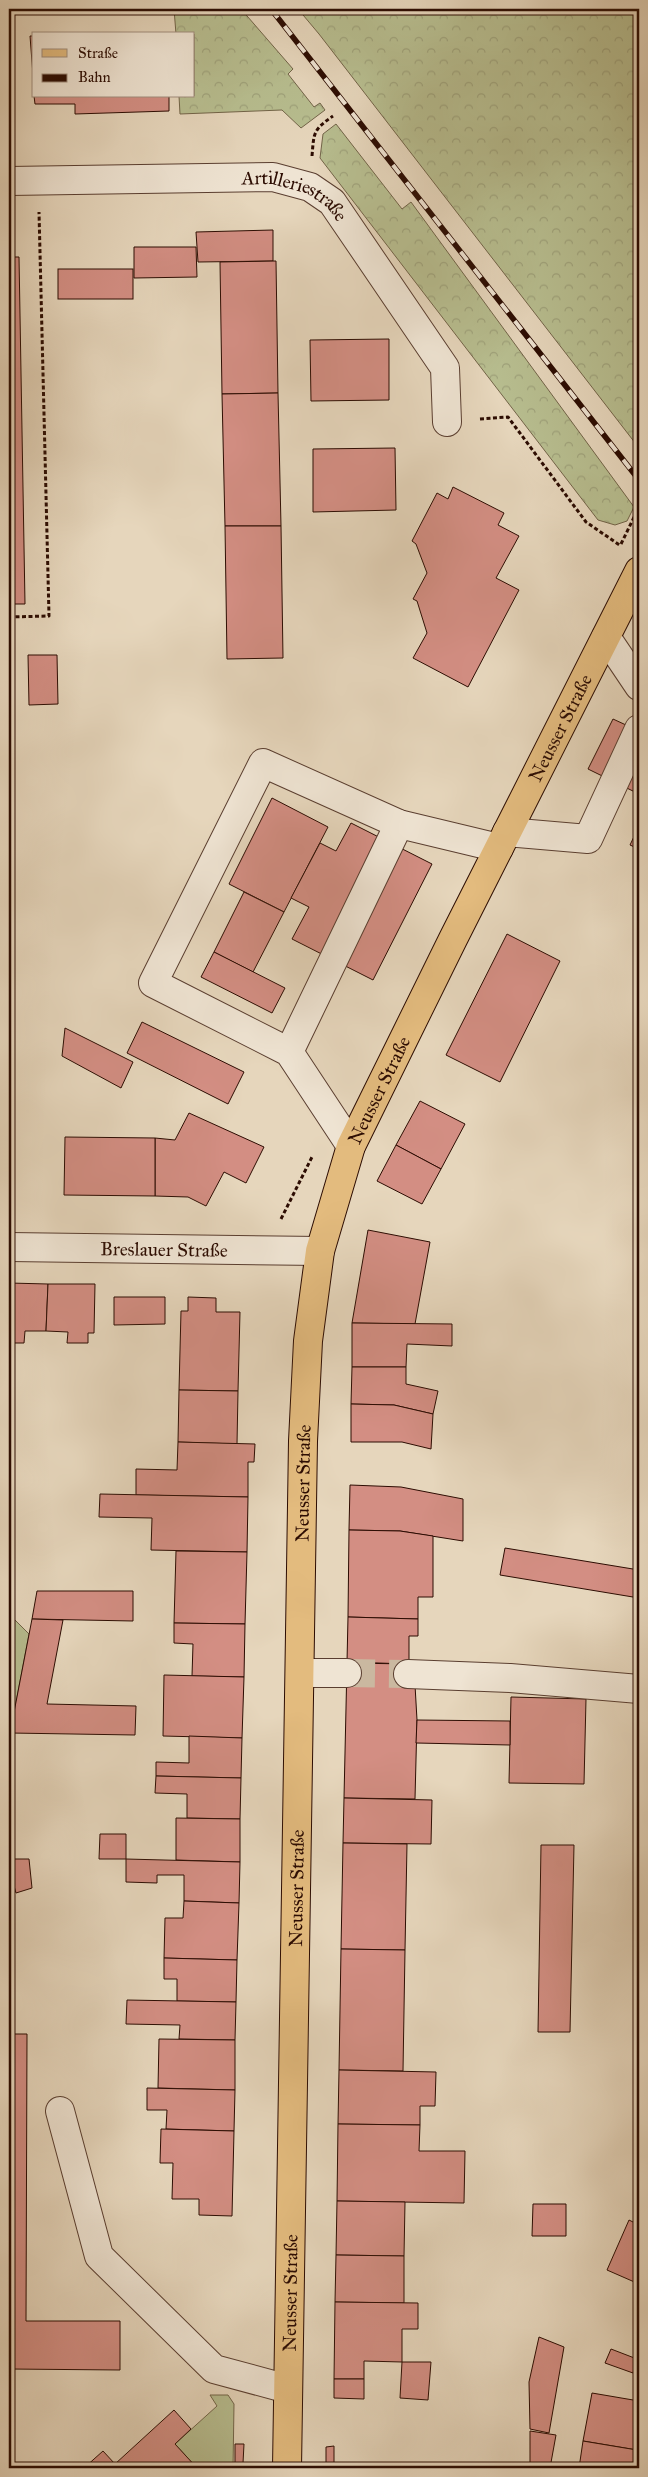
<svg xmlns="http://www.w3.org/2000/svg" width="648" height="2477" font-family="'IM FELL Great Primer',serif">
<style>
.grass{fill:#b7bd8f;stroke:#726448}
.forest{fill:url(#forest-crowns);stroke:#726448}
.building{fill:#d38e83;stroke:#2c0c02}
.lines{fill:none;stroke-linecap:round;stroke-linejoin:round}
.minor-tunnel{stroke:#cab8a0;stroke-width:28;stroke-dasharray:28 14;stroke-linecap:butt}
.minor-casing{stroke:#5a3e30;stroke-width:30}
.major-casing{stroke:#2c0c02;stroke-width:30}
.path{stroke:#2c0c02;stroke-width:3;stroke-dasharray:4 2.5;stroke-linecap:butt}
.minor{stroke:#efe4d3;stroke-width:28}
.major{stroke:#e3bb7e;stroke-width:28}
.rail-casing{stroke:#2c0c02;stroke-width:5.5}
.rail{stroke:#efe4d3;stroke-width:4;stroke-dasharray:11;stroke-linecap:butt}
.labels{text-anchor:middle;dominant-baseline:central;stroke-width:4.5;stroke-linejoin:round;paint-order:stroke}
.street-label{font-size:19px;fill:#2c0c02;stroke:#efe4d3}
</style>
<defs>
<pattern id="forest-crowns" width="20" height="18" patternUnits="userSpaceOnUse" patternTransform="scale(1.25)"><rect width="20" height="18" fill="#b7bd8f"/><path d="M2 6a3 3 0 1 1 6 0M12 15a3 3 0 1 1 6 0" fill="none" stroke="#9ea17a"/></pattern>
</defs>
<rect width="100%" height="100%" fill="#e6d6bc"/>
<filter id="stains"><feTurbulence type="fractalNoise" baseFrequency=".004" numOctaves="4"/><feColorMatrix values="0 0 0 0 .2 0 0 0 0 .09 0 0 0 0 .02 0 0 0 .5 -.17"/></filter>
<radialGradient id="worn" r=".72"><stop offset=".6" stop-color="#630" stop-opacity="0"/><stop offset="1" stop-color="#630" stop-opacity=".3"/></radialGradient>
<!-- grass -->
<g class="grass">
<polygon points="9,1614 29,1634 9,1739"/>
<polygon points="210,2395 228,2395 234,2404 233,2468 197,2468 175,2444 217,2406"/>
</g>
<!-- forest -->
<g class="forest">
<polygon points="174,9 241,9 293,69 288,74 314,107 320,103 325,110 301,128 282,110 180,114 179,96 194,96 194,34 176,34"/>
<polygon points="298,9 639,9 639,448 319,34"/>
<polygon points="336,124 402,209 411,202 634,507 627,521 615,525 598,520 320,158 323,134"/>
</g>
<!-- building -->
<g class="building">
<polygon points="30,36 34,36 34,88"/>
<polygon points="34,96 169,96 169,111 75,114 75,104 35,104"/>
<polygon points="273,230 273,261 198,262 196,232"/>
<polygon points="134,247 196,247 197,277 134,278"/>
<polygon points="9,257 19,257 25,604 9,604"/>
<polygon points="276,261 278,393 222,394 220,262"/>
<rect x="58" y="269" width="75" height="30"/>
<polygon points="389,339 389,400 311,401 310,340"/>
<polygon points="278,393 281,526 225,526 222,394"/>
<polygon points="395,448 396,510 313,512 313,449"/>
<polygon points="453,487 504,513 498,525 519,536 496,578 519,590 468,687 413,658 427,633 417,601 413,599 427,573 416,544 412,541 437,493 448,499"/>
<polygon points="225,526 281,526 283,658 227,659"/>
<polygon points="28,655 57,655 58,704 29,705"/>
<polygon points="613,719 639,731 639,794 588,769"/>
<polygon points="272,798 328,827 284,912 229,884"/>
<polygon points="13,819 13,850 9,850 9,820"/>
<polygon points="351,823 432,864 373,980 292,939 309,907 291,898 320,843 336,851"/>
<polygon points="639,826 639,849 630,845"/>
<polygon points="244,892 284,912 253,972 214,952"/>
<polygon points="507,934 560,961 500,1082 446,1055"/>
<polygon points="214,952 285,988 272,1013 201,977"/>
<polygon points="142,1022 244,1072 228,1104 127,1053"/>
<polygon points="65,1028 133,1062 121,1088 62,1056"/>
<polygon points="420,1101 465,1124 441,1169 396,1145"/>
<polygon points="189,1113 264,1147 246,1183 224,1172 206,1206 188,1197 155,1196 155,1138 175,1140"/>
<polygon points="65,1137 155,1138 155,1196 64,1195"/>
<polygon points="9,1144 11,1144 10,1196 9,1196"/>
<polygon points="396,1145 441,1169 422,1204 377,1181"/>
<polygon points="368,1230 430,1242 415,1324 352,1323"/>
<polygon points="9,1283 48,1284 46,1331 25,1331 24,1343 9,1343"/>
<polygon points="48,1284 95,1284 94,1333 88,1333 88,1343 67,1343 68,1332 46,1331"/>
<polygon points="114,1297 165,1297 165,1324 114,1325"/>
<polygon points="188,1297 216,1298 216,1312 240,1312 238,1391 179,1390 181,1311 188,1311"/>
<polygon points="352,1323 452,1324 452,1346 407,1344 406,1367 352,1367"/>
<polygon points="352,1367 406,1367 406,1384 438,1391 433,1414 394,1405 351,1404"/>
<polygon points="179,1390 238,1391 237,1444 178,1442"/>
<polygon points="351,1404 394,1405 433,1414 431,1449 402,1442 351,1442"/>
<polygon points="178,1442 255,1444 254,1462 248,1462 248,1497 136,1495 136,1469 177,1470"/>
<polygon points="350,1485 401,1487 463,1499 463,1541 400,1531 349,1530"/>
<polygon points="100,1494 248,1497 247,1552 151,1550 152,1518 99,1517"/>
<polygon points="349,1530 400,1531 433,1536 433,1597 418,1597 418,1619 348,1617"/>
<polygon points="505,1548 639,1570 639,1598 500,1575"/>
<polygon points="176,1551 247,1552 245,1624 174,1623"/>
<polygon points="37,1591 133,1591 133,1621 32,1619"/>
<polygon points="348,1617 418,1619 418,1636 409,1636 409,1664 347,1662"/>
<polygon points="32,1619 63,1620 47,1704 136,1706 135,1735 10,1733"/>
<polygon points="174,1623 245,1624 244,1677 192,1676 193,1644 174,1643"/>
<polygon points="347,1663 410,1664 415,1685 417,1720 415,1799 344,1798"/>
<polygon points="164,1675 244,1677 242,1738 163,1736"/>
<polygon points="511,1697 586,1699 584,1784 509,1783"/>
<polygon points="417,1720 510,1721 510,1745 416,1743"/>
<polygon points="189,1736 242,1738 241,1778 156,1776 156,1762 189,1763"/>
<polygon points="156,1776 241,1778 240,1819 187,1818 187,1794 155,1793"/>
<polygon points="344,1798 432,1800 431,1844 343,1843"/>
<polygon points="176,1818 240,1819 240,1862 176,1860"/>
<polygon points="100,1834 126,1834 126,1859 99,1859"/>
<polygon points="343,1843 407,1844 405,1950 341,1949"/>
<polygon points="541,1845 574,1845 570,2032 538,2032"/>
<polygon points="9,1859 29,1859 32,1888 16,1893 9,1868"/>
<polygon points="126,1859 240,1862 239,1903 184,1901 184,1875 157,1875 157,1883 126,1882"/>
<polygon points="184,1901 239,1903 237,1960 164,1958 165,1918 183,1918"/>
<polygon points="341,1949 405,1950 403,2071 339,2070"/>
<polygon points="164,1958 237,1960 236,2002 177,2001 177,1979 164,1979"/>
<polygon points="127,2000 236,2002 235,2040 179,2039 180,2025 126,2024"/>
<polygon points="9,2034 27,2034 26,2321 120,2321 120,2370 9,2369"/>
<polygon points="159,2039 235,2040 235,2090 158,2088"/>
<polygon points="339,2070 436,2072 435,2106 420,2106 420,2125 338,2124"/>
<polygon points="147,2088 235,2090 234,2131 166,2129 167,2110 147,2110"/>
<polygon points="338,2124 420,2125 419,2151 465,2151 464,2203 337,2201"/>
<polygon points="161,2129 234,2131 232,2216 199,2215 199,2199 172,2199 173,2163 160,2163"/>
<polygon points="337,2201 405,2202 404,2256 336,2255"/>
<polygon points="533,2204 566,2204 566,2236 532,2236"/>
<polygon points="629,2220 639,2225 639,2284 607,2270"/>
<polygon points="336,2255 404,2256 404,2303 335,2302"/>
<polygon points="335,2302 418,2303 418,2329 402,2329 402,2362 364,2361 364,2379 334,2379"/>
<polygon points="539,2337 564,2347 549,2433 530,2429 529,2382"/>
<polygon points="611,2349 637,2359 633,2373 605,2363"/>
<polygon points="402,2362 431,2362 428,2400 400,2398"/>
<polygon points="334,2379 364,2379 364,2399 334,2398"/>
<polygon points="592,2393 639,2401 637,2450 583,2441"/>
<polygon points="174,2410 191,2429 175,2444 197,2468 84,2468 103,2451 115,2464"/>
<polygon points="530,2431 556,2435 550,2468 530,2468"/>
<polygon points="583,2441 637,2450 634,2468 579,2468"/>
<polygon points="235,2444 244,2444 243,2463 235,2463"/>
<polygon points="334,2446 334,2466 326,2465 326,2447"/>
</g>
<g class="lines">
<!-- minor-tunnel -->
<polyline class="minor-tunnel" points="347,1673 408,1674"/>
<defs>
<g id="minor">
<path id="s1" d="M 9,181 L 273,177 L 310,187 L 332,202 L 445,368 L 447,422"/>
<polyline points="606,637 639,686"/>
<polyline points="507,832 588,839 639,729"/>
<polyline points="289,1052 399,824"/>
<polyline points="351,1146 289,1052 153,983 263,763 399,824 499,848"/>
<path id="s2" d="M 9,1247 L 320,1251"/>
<polyline points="301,1673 347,1673"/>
<polyline points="408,1674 510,1678 639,1689"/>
<polyline points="60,2111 99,2256 214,2369 288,2389"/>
</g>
<g id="major">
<path id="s3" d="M 287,2468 L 303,1441 L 308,1341 L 320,1251 L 351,1146 L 453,939 L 639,571"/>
</g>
</defs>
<!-- minor casing -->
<use href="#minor" class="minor-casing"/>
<!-- major casing -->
<use href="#major" class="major-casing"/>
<!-- path -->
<g class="path">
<path d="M 312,156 C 314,132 313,130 333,116"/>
<polyline points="480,419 508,417 586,522 621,546"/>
<polyline points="621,544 639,507"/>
<polyline points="9,617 49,616 39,212"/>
<polyline points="281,1219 312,1157"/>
</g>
<!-- minor -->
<use href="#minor" class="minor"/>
<!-- major -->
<use href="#major" class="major"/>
<defs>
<polyline id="rail" points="271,9 639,480"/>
</defs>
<!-- rail casing -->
<use href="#rail" class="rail-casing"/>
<!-- rail -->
<use href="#rail" class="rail"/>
</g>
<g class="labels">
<!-- street labels -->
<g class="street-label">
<text stroke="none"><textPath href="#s1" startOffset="291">Artilleriestraße</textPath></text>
<text stroke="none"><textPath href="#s3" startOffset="1795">Neusser Straße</textPath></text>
<text stroke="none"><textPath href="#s3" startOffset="1390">Neusser Straße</textPath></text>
<text stroke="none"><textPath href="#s2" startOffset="155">Breslauer Straße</textPath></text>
<text stroke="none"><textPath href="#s3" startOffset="985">Neusser Straße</textPath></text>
<text stroke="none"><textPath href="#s3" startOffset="580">Neusser Straße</textPath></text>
<text stroke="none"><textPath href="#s3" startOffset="175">Neusser Straße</textPath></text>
</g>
</g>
<!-- margin -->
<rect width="648" height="2477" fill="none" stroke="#e6d6bc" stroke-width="30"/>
<rect x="10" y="10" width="628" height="2457" fill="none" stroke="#2c0c02" stroke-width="2.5"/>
<rect x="15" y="15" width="618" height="2447" fill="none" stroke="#2c0c02"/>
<!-- legend -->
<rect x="32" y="32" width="162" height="65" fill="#efe4d3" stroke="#a18e7f"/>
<rect x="42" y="49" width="25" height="8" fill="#e3bb7e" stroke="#a18e7f"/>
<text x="78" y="58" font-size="15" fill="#2c0c02">Straße</text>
<rect x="42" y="74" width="25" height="8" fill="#2c0c02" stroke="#a18e7f"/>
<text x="78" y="82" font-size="15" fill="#2c0c02">Bahn</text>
<rect width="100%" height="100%" filter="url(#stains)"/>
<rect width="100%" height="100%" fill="url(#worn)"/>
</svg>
